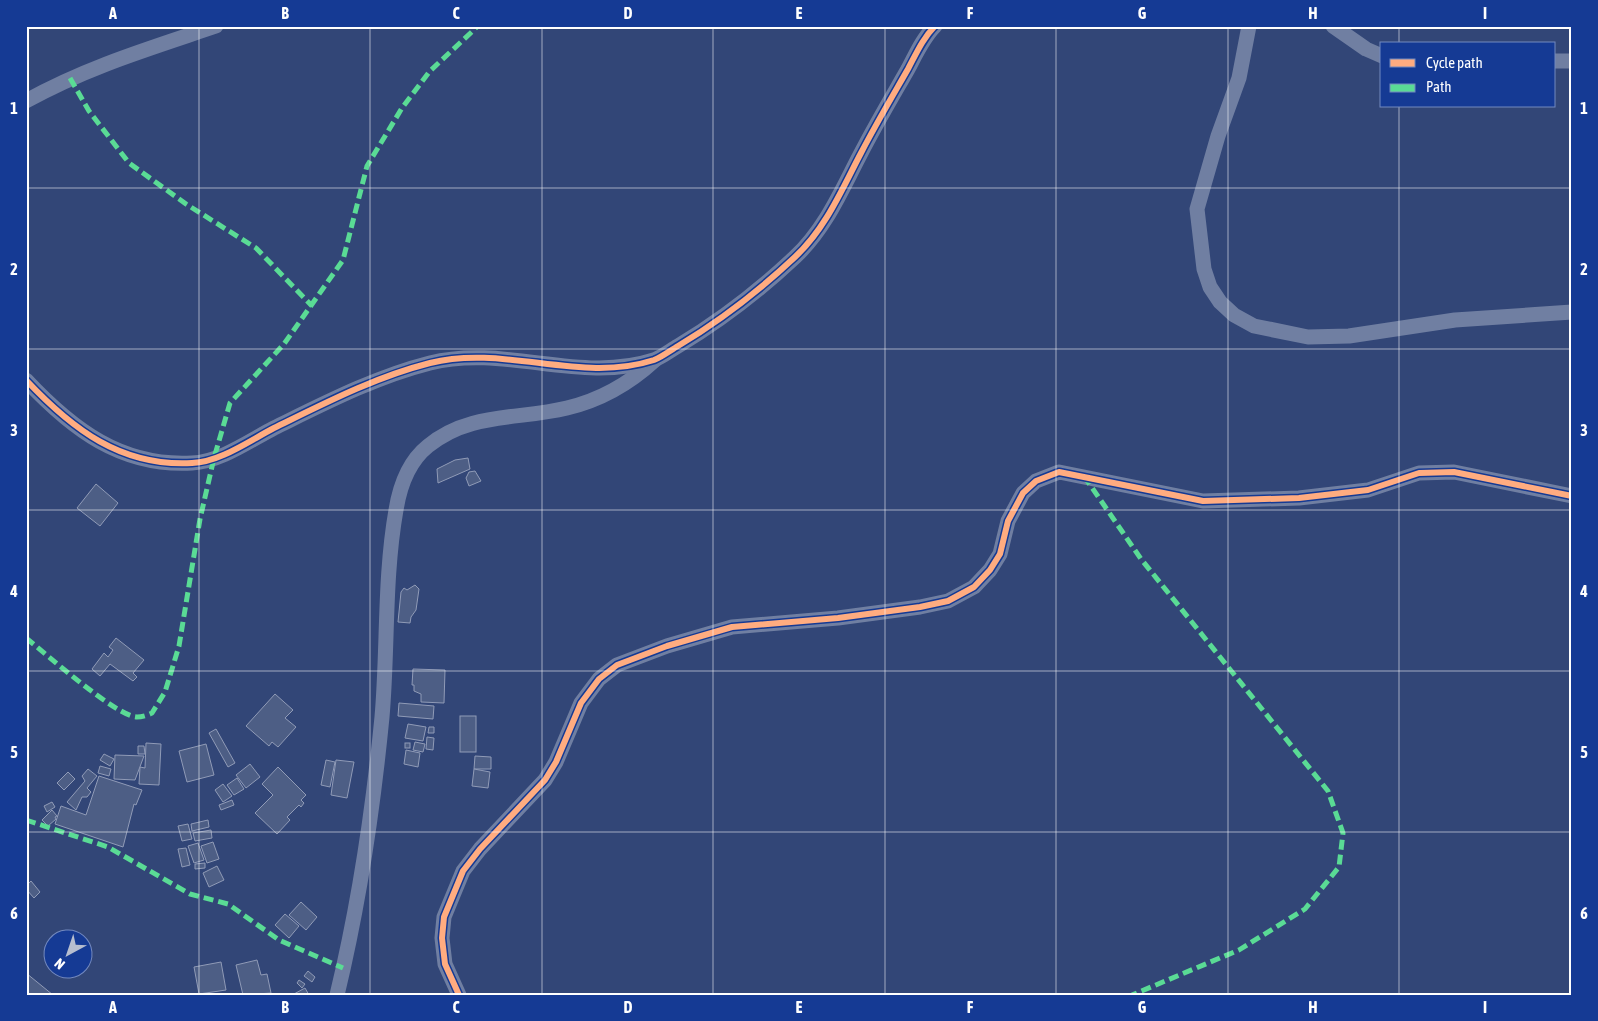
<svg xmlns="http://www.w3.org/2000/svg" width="1598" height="1021" font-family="'Asap Condensed',sans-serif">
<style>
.building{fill:#4d5e85;stroke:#909bb7}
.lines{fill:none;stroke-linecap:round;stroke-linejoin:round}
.street{stroke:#707fa2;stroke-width:15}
.quiet{stroke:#5adb95;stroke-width:5;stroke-dasharray:10 5;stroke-linecap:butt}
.cycleway-casing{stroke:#153a94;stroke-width:9}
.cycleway{stroke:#ffac80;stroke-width:6}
.grid{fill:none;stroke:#fff;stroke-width:1;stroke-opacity:0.55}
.neatline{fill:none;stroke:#fff;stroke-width:2}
.grid-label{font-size:16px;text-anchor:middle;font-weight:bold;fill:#fff}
</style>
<rect width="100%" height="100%" fill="#324677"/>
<!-- building -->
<g class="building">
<polygon points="468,458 470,469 438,483 437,469 455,460"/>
<polygon points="475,471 481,481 469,486 466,478 469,472"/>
<polygon points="96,484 118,503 100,526 77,508"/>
<polygon points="415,585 419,589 416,610 411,617 410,623 398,622 401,592 404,588 407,590"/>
<polygon points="116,638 144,660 133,673 137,677 133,681 110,664 100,676 92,669 104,653 108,657 113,650 109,647"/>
<polygon points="413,669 445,670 444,703 421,702 421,694 414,691 414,685 412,685"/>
<polygon points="275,694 293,710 285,718 296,727 278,747 272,742 269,746 246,726"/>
<polygon points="399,703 434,706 433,719 398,716"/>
<rect x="460" y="716" width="16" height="36"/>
<polygon points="408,724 426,727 423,741 405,738"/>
<polygon points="429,727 434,727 434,733 428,733"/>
<polygon points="216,729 235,763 228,767 209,733"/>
<polygon points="427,737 434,738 433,750 426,749"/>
<polygon points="415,742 425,744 423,752 413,750"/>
<polygon points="146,743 161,744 159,785 139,784 140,767 145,768"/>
<rect x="405" y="743" width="5" height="5"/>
<polygon points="206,744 214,775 187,782 179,751"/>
<polygon points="138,746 144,746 145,754 138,754"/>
<polygon points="406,750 420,753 418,767 404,764"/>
<polygon points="104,754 114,759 110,766 100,760"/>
<polygon points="115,755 144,756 135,780 114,779"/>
<polygon points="475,756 491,757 491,769 474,769"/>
<polygon points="326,760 335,762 330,787 321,785"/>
<polygon points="336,760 354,762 347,798 331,795"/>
<polygon points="250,764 260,777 246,788 236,775"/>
<polygon points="100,766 111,769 109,776 98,773"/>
<polygon points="278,767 306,795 301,800 304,803 301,807 299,805 287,817 290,820 277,834 255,813 273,795 262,784"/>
<polygon points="88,769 97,776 87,788 91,792 87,797 82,797 76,810 67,802 85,781 82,776"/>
<polygon points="474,769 490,772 488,788 472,786"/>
<polygon points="68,772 75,779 64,790 57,783"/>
<polygon points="99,776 142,790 136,805 134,804 123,847 55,824 61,806 86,815"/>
<polygon points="237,778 244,789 234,795 227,785"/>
<polygon points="223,784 232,796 223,802 215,790"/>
<polygon points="232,800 234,805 221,810 219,805"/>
<polygon points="52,802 55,807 47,812 44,806"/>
<polygon points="52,810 57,816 55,817 56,819 48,826 42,820"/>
<polygon points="208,820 209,827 192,831 191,824"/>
<polygon points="188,824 192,839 182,841 178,826"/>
<polygon points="211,830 212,838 195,841 193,833"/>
<polygon points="213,842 219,859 207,863 201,846"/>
<polygon points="198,843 204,860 194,863 188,846"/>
<polygon points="186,848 190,865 182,867 178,849"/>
<polygon points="205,863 205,868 195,869 195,864"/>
<polygon points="217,866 224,880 209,887 203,873"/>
<polygon points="31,881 40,892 34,898 26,889 26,886"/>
<polygon points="301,902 317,917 306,930 289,915"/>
<polygon points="285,914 299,926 289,938 275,925"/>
<polygon points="257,960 261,975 267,974 271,993 243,995 236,965"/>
<polygon points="221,962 226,990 199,994 194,967"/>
<polygon points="308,971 315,977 312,982 304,976"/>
<polygon points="26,973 53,995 26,995"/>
<polygon points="299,980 305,984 302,988 297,983"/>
<polygon points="305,988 309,995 294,995 294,994"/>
</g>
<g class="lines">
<!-- street -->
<g class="street">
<polyline points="1249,26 1239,78 1218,136 1197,209 1204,269 1210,287 1220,302 1234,315 1254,326 1308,337 1349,336 1455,320 1572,312"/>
<polyline points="1333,26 1366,49 1382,56"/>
<polyline points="1554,61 1572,61"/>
<path d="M 26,101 C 87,67 151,48 216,26"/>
<path d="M 26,380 C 72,429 121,467 192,463 C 220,462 249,441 274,428 C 325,403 375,377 430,363 C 505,344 580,384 654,360 C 662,357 671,350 678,346 C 718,322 761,289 795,257 C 826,228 842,189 861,153 C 876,124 892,97 908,69 C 916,54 923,38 935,26"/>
<path d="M 337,995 C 359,904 373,810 382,717 C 388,648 384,578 396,510 C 400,485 408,462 428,446 C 469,412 518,420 567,408 C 601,400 630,383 655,360"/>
<polyline points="459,995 445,964 442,938 444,917 463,871 480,849 545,780 556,762 581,703 599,679 617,665 667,646 732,627 838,618 920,607 948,601 974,587 990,570 1000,554 1008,521 1023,493 1036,481 1059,472 1203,501 1299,498 1368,490 1419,473 1454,472 1572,496"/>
</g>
<!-- quiet -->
<g class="quiet">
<polyline points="70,78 89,111 129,163 186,204 256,248 312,306"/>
<polyline points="1084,476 1141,559 1328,791 1343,833 1339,867 1305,909 1239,950 1132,995"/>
<path d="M 26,638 C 45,653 117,717 137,717 C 142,717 148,715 152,713 L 165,692 L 179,646 L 200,519 L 214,458 L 230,403 L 284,344 L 343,260 L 367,166 L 402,108 L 430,71 L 478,26"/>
<polyline points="26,820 108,847 190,894 228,904 279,940 343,968"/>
</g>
<defs>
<g id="cycleway">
<path d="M 26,380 C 72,429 121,467 192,463 C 220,462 249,441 274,428 C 325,403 375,377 430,363 C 505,344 580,384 654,360 C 662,357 671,350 678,346 C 718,322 761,289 795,257 C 826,228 842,189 861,153 C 876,124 892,97 908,69 C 916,54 923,38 935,26"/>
<polyline points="459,995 445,964 442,938 444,917 463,871 480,849 545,780 556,762 581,703 599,679 617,665 667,646 732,627 838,618 920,607 948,601 974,587 990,570 1000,554 1008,521 1023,493 1036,481 1059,472 1203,501 1299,498 1368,490 1419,473 1454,472 1572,496"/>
</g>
</defs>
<!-- cycleway casing -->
<use href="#cycleway" class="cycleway-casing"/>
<!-- cycleway -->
<use href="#cycleway" class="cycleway"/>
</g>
<!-- grid -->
<path class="grid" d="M 199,26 L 199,995M 370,26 L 370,995M 542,26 L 542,995M 713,26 L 713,995M 885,26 L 885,995M 1056,26 L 1056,995M 1228,26 L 1228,995M 1399,26 L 1399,44M 1399,106 L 1399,995M 26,188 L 1572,188M 26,349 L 1572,349M 26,510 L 1572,510M 26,671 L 1572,671M 26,832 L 1572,832"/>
<!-- border -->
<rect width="1598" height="1021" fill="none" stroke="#153a94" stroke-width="55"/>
<!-- legend -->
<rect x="1380" y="42" width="175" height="65" fill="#153a94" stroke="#7389bf"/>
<rect x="1390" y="59" width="25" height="8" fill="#ffac80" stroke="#7389bf"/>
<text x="1426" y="68" font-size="15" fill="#ffffff">Cycle path</text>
<rect x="1390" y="84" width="25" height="8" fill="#5adb95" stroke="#7389bf"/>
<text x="1426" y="92" font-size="15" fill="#ffffff">Path</text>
<!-- north arrow -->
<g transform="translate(68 954) rotate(220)"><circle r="24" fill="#153a94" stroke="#7389bf"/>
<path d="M0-4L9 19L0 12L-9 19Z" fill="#b7becf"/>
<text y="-8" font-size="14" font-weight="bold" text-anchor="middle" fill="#ffffff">N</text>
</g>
<rect x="28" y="28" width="1542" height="966" class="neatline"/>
<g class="grid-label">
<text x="113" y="19">A</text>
<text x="285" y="19">B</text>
<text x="456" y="19">C</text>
<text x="628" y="19">D</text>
<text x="799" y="19">E</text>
<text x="970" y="19">F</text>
<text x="1142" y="19">G</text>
<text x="1313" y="19">H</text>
<text x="1485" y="19">I</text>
<text x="14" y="114">1</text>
<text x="1584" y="114">1</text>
<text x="14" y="275">2</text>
<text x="1584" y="275">2</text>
<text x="14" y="436">3</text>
<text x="1584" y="436">3</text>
<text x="14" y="597">4</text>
<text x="1584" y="597">4</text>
<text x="14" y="758">5</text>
<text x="1584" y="758">5</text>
<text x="14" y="919">6</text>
<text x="1584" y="919">6</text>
<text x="113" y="1013">A</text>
<text x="285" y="1013">B</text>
<text x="456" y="1013">C</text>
<text x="628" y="1013">D</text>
<text x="799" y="1013">E</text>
<text x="970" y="1013">F</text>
<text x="1142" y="1013">G</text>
<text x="1313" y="1013">H</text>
<text x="1485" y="1013">I</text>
</g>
</svg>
